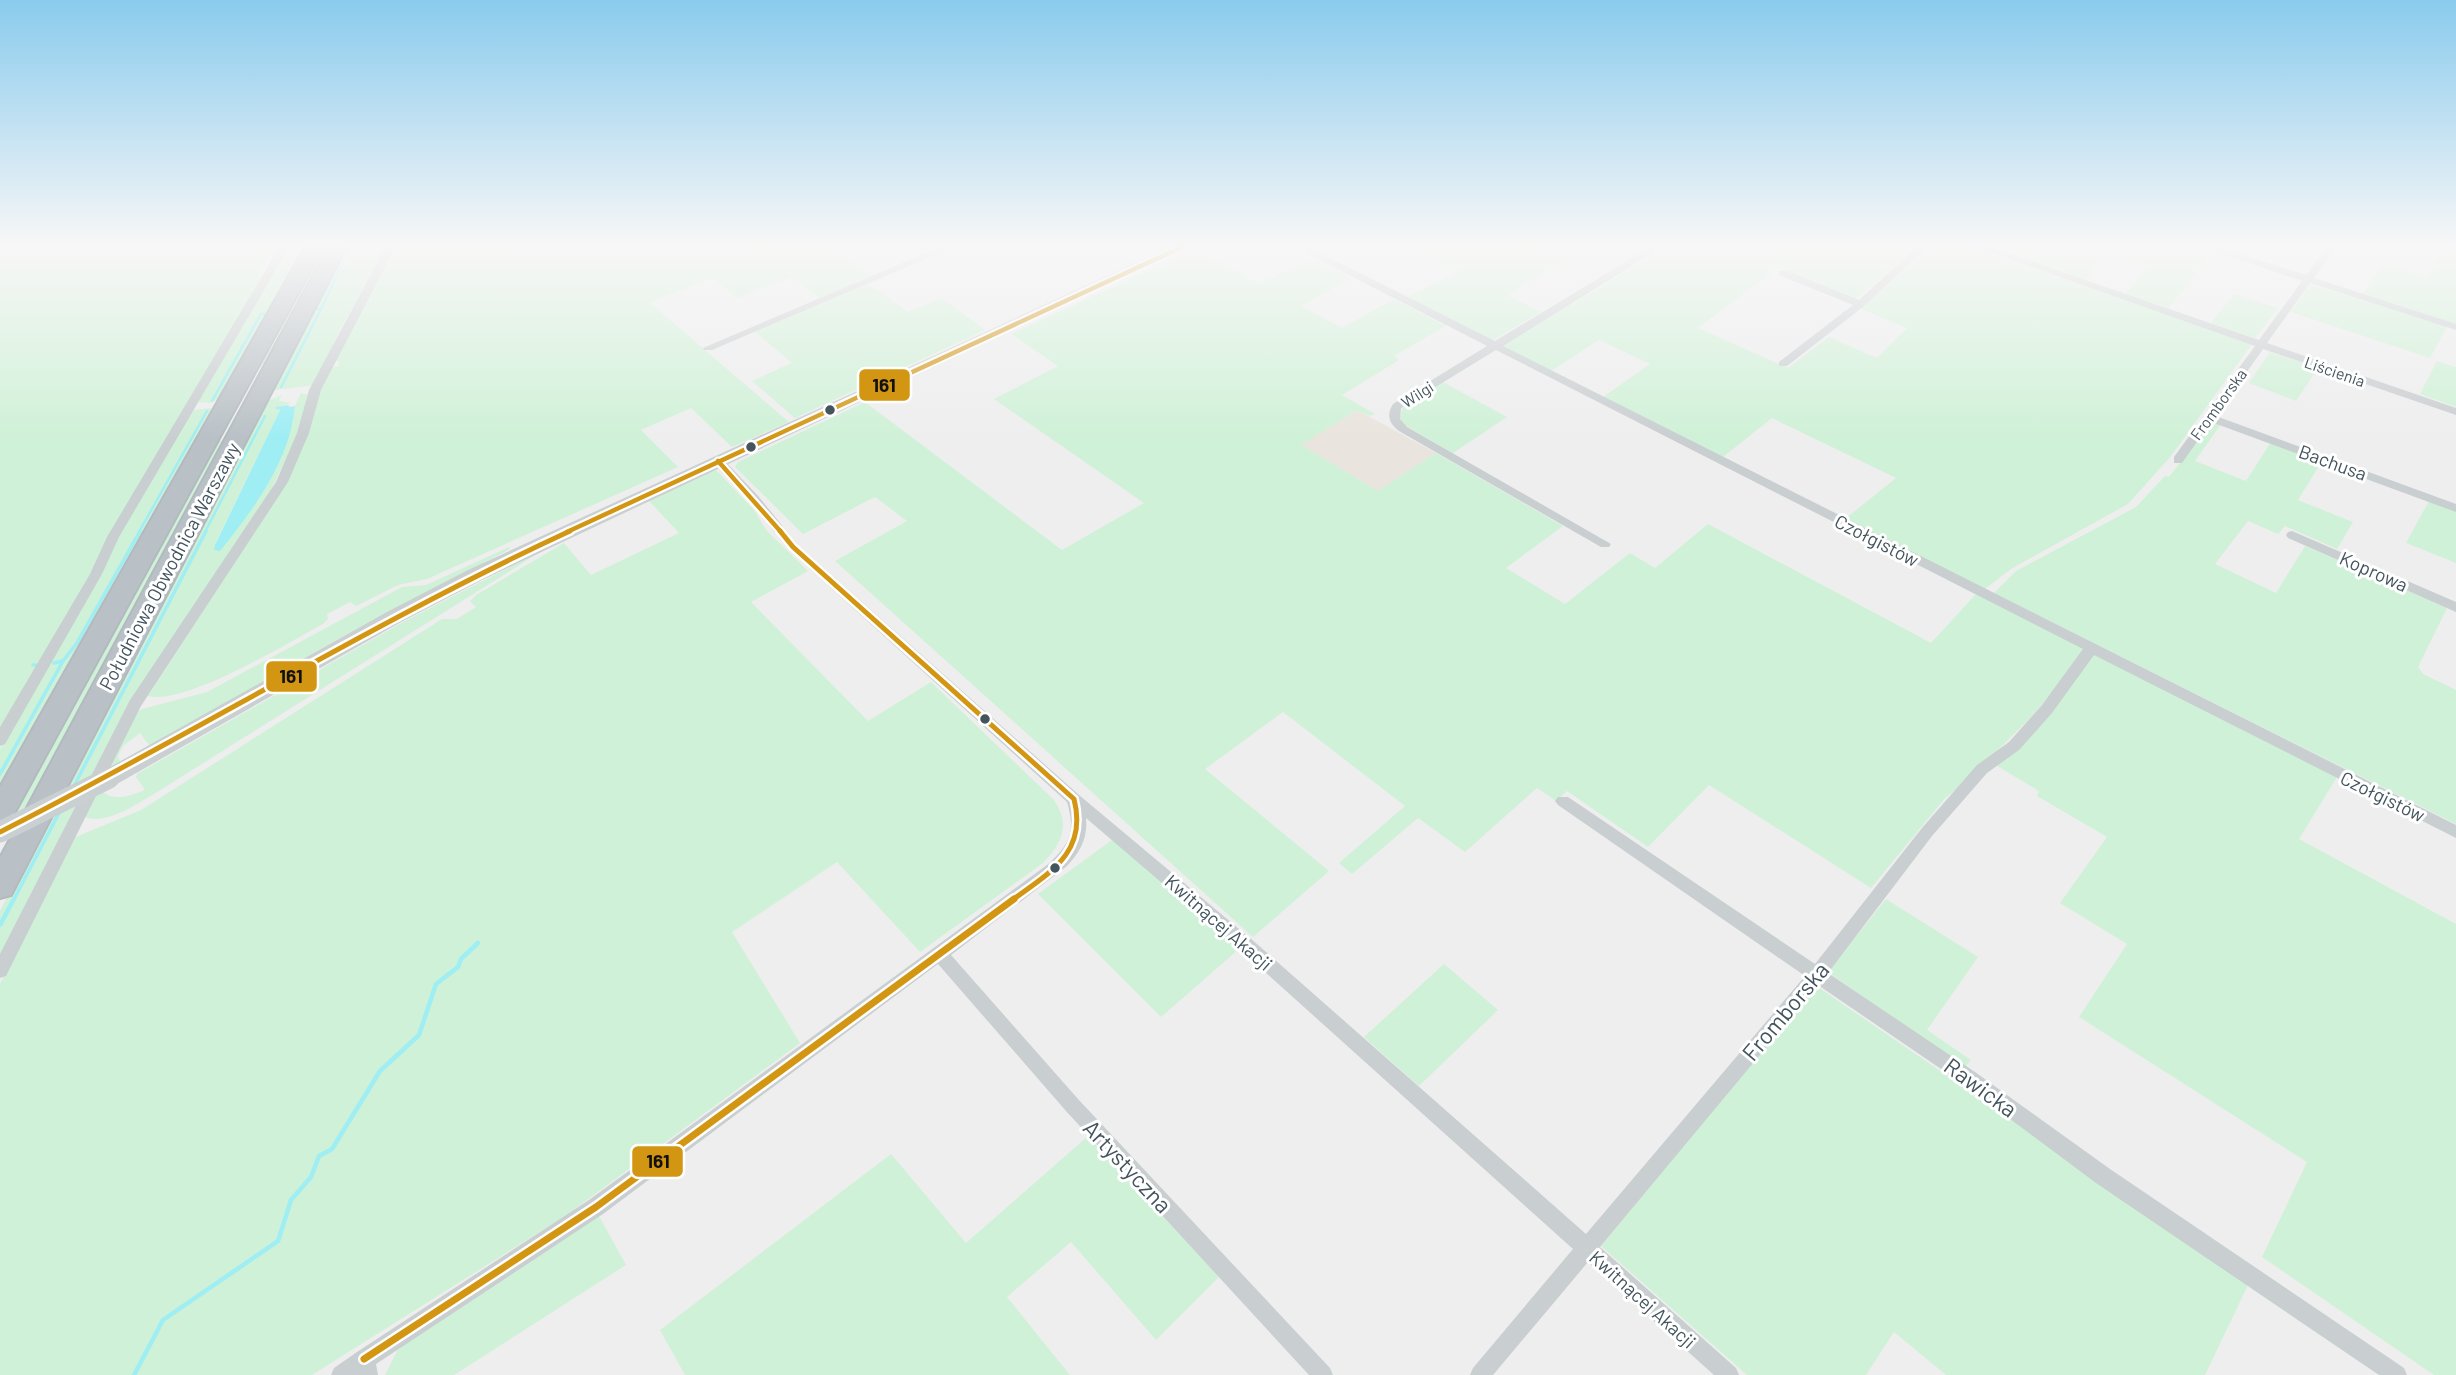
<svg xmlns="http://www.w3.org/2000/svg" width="2456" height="1375" font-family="Barlow,sans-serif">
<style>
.commercial{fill:#e9e4dd}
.green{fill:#cff1d7}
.water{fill:#9eeef4}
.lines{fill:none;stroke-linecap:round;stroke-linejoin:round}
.stream-far2{stroke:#9eeef4;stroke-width:2.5}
.stream-far1{stroke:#9eeef4;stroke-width:3.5}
.stream{stroke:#9eeef4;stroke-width:4.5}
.highway-casing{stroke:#b2babf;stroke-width:4}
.street{fill:#c9ced0;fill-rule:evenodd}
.secondary{fill:#cacfd1;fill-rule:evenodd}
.highway{fill:#b9c1c6;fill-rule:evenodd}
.secondary-bridge{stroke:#cacfd1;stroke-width:21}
.bus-1-far2-casing{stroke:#fff;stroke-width:9}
.bus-1-far1-casing{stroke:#fff;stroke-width:10}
.bus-1-casing{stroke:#fff;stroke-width:12}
.bus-1-far2{stroke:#d39613;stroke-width:4.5}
.bus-1-far1{stroke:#d39613;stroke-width:5}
.bus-1{stroke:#d39613;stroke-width:7}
.bus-dot{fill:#43545d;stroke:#fff;stroke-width:2.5}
.labels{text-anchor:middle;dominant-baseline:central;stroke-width:6;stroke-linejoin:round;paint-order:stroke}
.far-street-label{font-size:16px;fill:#43545d;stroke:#fff}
.street-label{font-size:19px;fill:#43545d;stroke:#fff}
.near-street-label{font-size:23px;fill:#43545d;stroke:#fff}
.line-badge{stroke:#fff;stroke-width:2.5}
.pale-badge-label{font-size:19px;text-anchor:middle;font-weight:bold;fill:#111}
</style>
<rect width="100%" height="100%" fill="#efeeee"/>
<!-- commercial -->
<polygon class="commercial" points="1357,410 1436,453 1378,491 1301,445"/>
<!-- green -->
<g class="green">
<polygon points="0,246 276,246 258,276 264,275 6,723 0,727"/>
<polygon points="288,246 306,246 223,397 210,403 197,402"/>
<polygon points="324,246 329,246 266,364 259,365"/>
<polygon points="347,246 362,246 359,253 375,252 378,246 386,247 341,328 314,385 276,390 274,387"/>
<path d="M 395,246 L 830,246 L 872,276 L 819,298 L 792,277 L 738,298 L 712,278 L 650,303 L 789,422 L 732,447 L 691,408 L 641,430 L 678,467 L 427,579 L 398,585 L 356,606 L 350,602 L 327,614 L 328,619 L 323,624 C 288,643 184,706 148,696 L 274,503 L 296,457 L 314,405 L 332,367 L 338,366 L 339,361 L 333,361 Z"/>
<polygon points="1404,246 1593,246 1508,295 1541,312 1493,340 1407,297 1458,272"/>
<polygon points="1669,246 1916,246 1855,300 1778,268 1698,328 1788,368 1829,337 1877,358 1907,328 1861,309 1931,246 1968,246 2252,344 2171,456 2128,504 2011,569 1985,589 1845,519 1896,478 1772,418 1723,457 1603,397 1650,364 1599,340 1551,371 1502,346"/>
<polygon points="1985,246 2088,246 2110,253 2116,246 2194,246 2213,252 2169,308 2125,294 2149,266 2110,253 2085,280"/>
<polygon points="2446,246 2456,250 2456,324 2363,294 2383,263 2427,277"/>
<polygon points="1196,249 1259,284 1312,257 1352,278 1301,306 1342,328 1394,299 1446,326 1394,356 1399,360 1342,395 1375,414 1370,416 1357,410 1301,445 1378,491 1436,453 1563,526 1506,568 1565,604 1630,553 1655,568 1708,524 1931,643 1976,594 2087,650 2032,716 1964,784 1946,797 1871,888 1709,785 1648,847 1567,791 1556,801 1537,788 1465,852 1418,818 1352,874 1339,863 1405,806 1283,712 1205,769 1329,871 1253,937 835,561 907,521 875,497 803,534 735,467 738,462 865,402 1062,550 1144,503 994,399 1058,366 1011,334"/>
<polygon points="868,284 908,312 942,298 985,330 795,418 752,381 792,363 755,332"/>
<polygon points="2310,284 2447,327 2430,358 2291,312"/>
<polygon points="2234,294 2278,308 2255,338 2211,323"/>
<polygon points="2270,352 2318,368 2296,401 2249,383"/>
<polygon points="2437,361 2456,367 2456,407 2420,394"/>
<polygon points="1443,382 1507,417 1453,453 1401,423 1399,420 1403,407"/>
<polygon points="301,393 309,395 294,443 258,516 94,775 62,792 267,401 282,395 279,401 291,403 282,406 215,544 293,423 295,406"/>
<polygon points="209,408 214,409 0,788 0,749 53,659 121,531 193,410"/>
<polygon points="2213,420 2221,424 2195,461 2246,481 2271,442 2322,461 2298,500 2353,522 2337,549 2285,526 2278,534 2248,521 2215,564 2276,593 2305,546 2447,608 2418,667 2423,674 2456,690 2456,824 1994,593 2016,571 2136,507 2165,476 2169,477"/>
<polygon points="225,440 24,811 15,815 218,441"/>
<path d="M 716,470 L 754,510 L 767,531 L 808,571 L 751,602 L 868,721 L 931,682 L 1054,800 C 1071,825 1062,843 1043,863 L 920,952 L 837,862 L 732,932 L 800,1043 L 568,1214 L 312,1375 L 0,1375 L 0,984 L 73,838 L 141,810 L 442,619 L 457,619 L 476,607 L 470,601 L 476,595 L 564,543 L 591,575 L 679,533 L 649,501 Z"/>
<polygon points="2429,501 2456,511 2456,563 2406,543"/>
<polygon points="509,547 510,549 338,639 156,743 149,745 140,733 123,746 118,756 120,762 107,769 137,712 142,709 207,692 402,587 426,585"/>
<path d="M 545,549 L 162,789 C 143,800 108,826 85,817 L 93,797 L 103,792 C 115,802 131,795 145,790 L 136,777 L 137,774 L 405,621 Z"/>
<polygon points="2094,654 2337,777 2299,839 2456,924 2456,1375 2434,1375 2262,1257 2307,1162 2079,1017 2127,944 2060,903 2107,837 2037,796 2039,791 1997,766"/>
<polygon points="79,804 0,962 0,911 47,820"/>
<polygon points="1116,837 1240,948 1161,1017 1038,894"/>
<polygon points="1886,899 1978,957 1927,1030 1971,1060 1964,1068 1828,972"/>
<polygon points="1444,964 1498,1010 1419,1086 1364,1037"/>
<polygon points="1815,985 2249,1283 2205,1375 1946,1375 1894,1332 1866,1375 1747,1375 1601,1246"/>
<polygon points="1088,1136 1219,1277 1156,1340 1071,1242 1007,1297 1070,1375 685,1375 660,1330 891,1154 966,1243"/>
<polygon points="599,1216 626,1265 454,1375 385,1375 398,1349"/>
</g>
<!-- water -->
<path class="water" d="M 288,405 L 290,407 L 295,406 C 290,461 253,510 220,551 L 214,550 L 215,545 L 282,406 Z"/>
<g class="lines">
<!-- stream-far2 -->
<g class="stream-far2">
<polyline points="317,309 321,309 351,246"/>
<polyline points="281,387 321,309"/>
<polyline points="212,401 261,314 265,314"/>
<polyline points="277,408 281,408"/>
<polyline points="139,532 207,411"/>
<polyline points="205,532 265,416"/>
</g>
<!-- stream-far1 -->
<g class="stream-far1">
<polyline points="63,661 77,643 140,531"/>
<polyline points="33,665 36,665"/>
<polyline points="0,774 63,661 54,663"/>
<polyline points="75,784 206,531"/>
<polyline points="13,901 59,813"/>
</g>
<!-- stream -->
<g class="stream">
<polyline points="0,925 14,899"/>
<polyline points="134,1375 163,1320 278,1241 291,1200 311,1177 319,1156 332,1149 380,1071 419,1035 436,984 458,967 461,959 478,943"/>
</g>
<defs>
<g id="highway">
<polygon points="306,246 324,246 10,821 0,824 0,787"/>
<polygon points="329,246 347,246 11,895 0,898 0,858"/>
</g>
</defs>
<!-- highway casing -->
<use href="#highway" class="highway-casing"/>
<!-- street -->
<g class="street">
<polygon points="280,246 290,246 119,537 102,574 5,744 0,746 0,727 90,574 107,537"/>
<polygon points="386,246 396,246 321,390 309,433 288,482 141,706 6,976 0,978 0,954 130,700 276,482 297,433 309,390"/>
<polygon points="942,246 956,246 712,350 704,350 703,348"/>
<path d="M 1293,246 L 1306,246 L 1495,341 L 1652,246 L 1664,246 L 1503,346 L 2456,825 L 2456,838 L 2094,655 L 2052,713 L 2019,750 L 1987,773 L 1932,836 L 1828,973 L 1975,1072 L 2110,1169 L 2404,1368 L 2407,1375 L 2379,1375 L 2096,1183 L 1963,1084 L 1818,985 L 1600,1247 L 1736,1368 L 1739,1375 L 1714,1375 L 1588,1262 L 1493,1375 L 1470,1375 L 1473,1368 L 1573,1249 L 1245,954 L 1086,818 C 1088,838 1080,852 1067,866 L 951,955 L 1078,1099 L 1330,1368 L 1333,1375 L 1309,1375 L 1066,1111 L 938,964 L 603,1214 L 376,1364 L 378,1375 L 331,1375 L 334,1368 L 357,1352 L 589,1200 L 1047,865 C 1070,844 1076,833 1067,802 L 789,550 L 751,503 L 714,464 L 714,458 L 722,458 L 759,497 L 797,544 L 1079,795 L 1257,944 L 1586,1234 L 1805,976 L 1558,805 L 1555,801 L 1558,797 L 1568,797 L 1815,964 L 1922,828 L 1977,765 L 2009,742 L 2042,705 L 2083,649 L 1496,350 L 1401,408 L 1400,419 L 1407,427 L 1611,544 L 1609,547 L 1601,547 L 1399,431 C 1389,423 1386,415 1393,404 L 1487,346 Z"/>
<polygon points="1918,246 1929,246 1864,306 1787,366 1779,366 1779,362 1853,305 1779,275 1779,271 1787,271 1859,300"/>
<polygon points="1972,246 1987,246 2259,340 2302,281 2199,246 2214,246 2306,275 2327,246 2337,246 2314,278 2456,324 2456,330 2310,283 2267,343 2456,408 2456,415 2263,349 2216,416 2456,504 2456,512 2211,422 2182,463 2174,463 2174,457 2255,346"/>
<polygon points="2446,246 2456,246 2456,251"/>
<polygon points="2292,531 2456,602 2456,612 2288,538 2286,535 2288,532"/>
</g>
<!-- secondary -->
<polygon class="secondary" points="1172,246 1191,246 482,580 401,622 117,784 109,787 101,784 98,778 101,772 387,612 468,570"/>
<!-- highway -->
<use href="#highway" class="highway"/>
<!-- secondary-bridge -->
<polyline class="secondary-bridge" points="0,832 109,778"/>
<defs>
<g id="bus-1-far2">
<polyline points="718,461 781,532"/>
<polyline points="567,532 1184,246"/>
</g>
<g id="bus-1-far1">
<path d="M 780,531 L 793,547 L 1074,799 C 1088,853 1049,873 1011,901"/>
<path d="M 0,832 C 192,735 375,621 570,531"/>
</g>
<polyline id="bus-1" points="364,1359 596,1207 1014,899"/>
</defs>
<!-- bus-1-far2 casing -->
<use href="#bus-1-far2" class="bus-1-far2-casing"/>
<!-- bus-1-far1 casing -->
<use href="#bus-1-far1" class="bus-1-far1-casing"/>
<!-- bus-1 casing -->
<use href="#bus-1" class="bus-1-casing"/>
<!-- bus-1-far2 -->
<use href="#bus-1-far2" class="bus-1-far2"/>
<!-- bus-1-far1 -->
<use href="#bus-1-far1" class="bus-1-far1"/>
<!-- bus-1 -->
<use href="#bus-1" class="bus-1"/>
</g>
<!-- sky -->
<linearGradient id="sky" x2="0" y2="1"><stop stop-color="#8acbed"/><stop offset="0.56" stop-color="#f8f7f7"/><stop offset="1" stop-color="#f8f7f7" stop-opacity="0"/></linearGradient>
<rect width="2456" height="439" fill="url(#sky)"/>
<!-- markers -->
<g class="bus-dot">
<circle cx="830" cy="410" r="6"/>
<circle cx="751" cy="447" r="6"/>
<circle cx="985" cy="719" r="6"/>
<circle cx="1055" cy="868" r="6"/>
</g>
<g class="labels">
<!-- far-street labels -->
<g class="far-street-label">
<text transform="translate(2335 371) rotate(19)">Liścienia</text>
<text transform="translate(1417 394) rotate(-33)">Wilgi</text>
<text transform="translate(2218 404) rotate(-54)">Fromborska</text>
</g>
<!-- street labels -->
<g class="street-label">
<text transform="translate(2333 462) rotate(20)">Bachusa</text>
<text transform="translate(1877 540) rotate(27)">Czołgistów</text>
<text transform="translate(169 566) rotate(-62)">Południowa Obwodnica Warszawy</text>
<text transform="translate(2374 571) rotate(24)">Koprowa</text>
<text transform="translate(2383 796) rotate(26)">Czołgistów</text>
<text transform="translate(1219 922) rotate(41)">Kwitnącej Akacji</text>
<text transform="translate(1643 1299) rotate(42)">Kwitnącej Akacji</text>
</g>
<!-- near-street labels -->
<g class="near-street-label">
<text transform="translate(1785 1011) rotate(-50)">Fromborska</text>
<text transform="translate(1981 1087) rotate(36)">Rawicka</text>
<text transform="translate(1128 1166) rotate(47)">Artystyczna</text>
</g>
</g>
<g class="line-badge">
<rect x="858" y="368" width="53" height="34" rx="7" fill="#d39613"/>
<rect x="265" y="660" width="53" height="33" rx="7" fill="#d39613"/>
<rect x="631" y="1145" width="53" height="33" rx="7" fill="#d39613"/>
</g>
<g class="pale-badge-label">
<text x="884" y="392">161</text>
<text x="291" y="683">161</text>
<text x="658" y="1168">161</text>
</g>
</svg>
